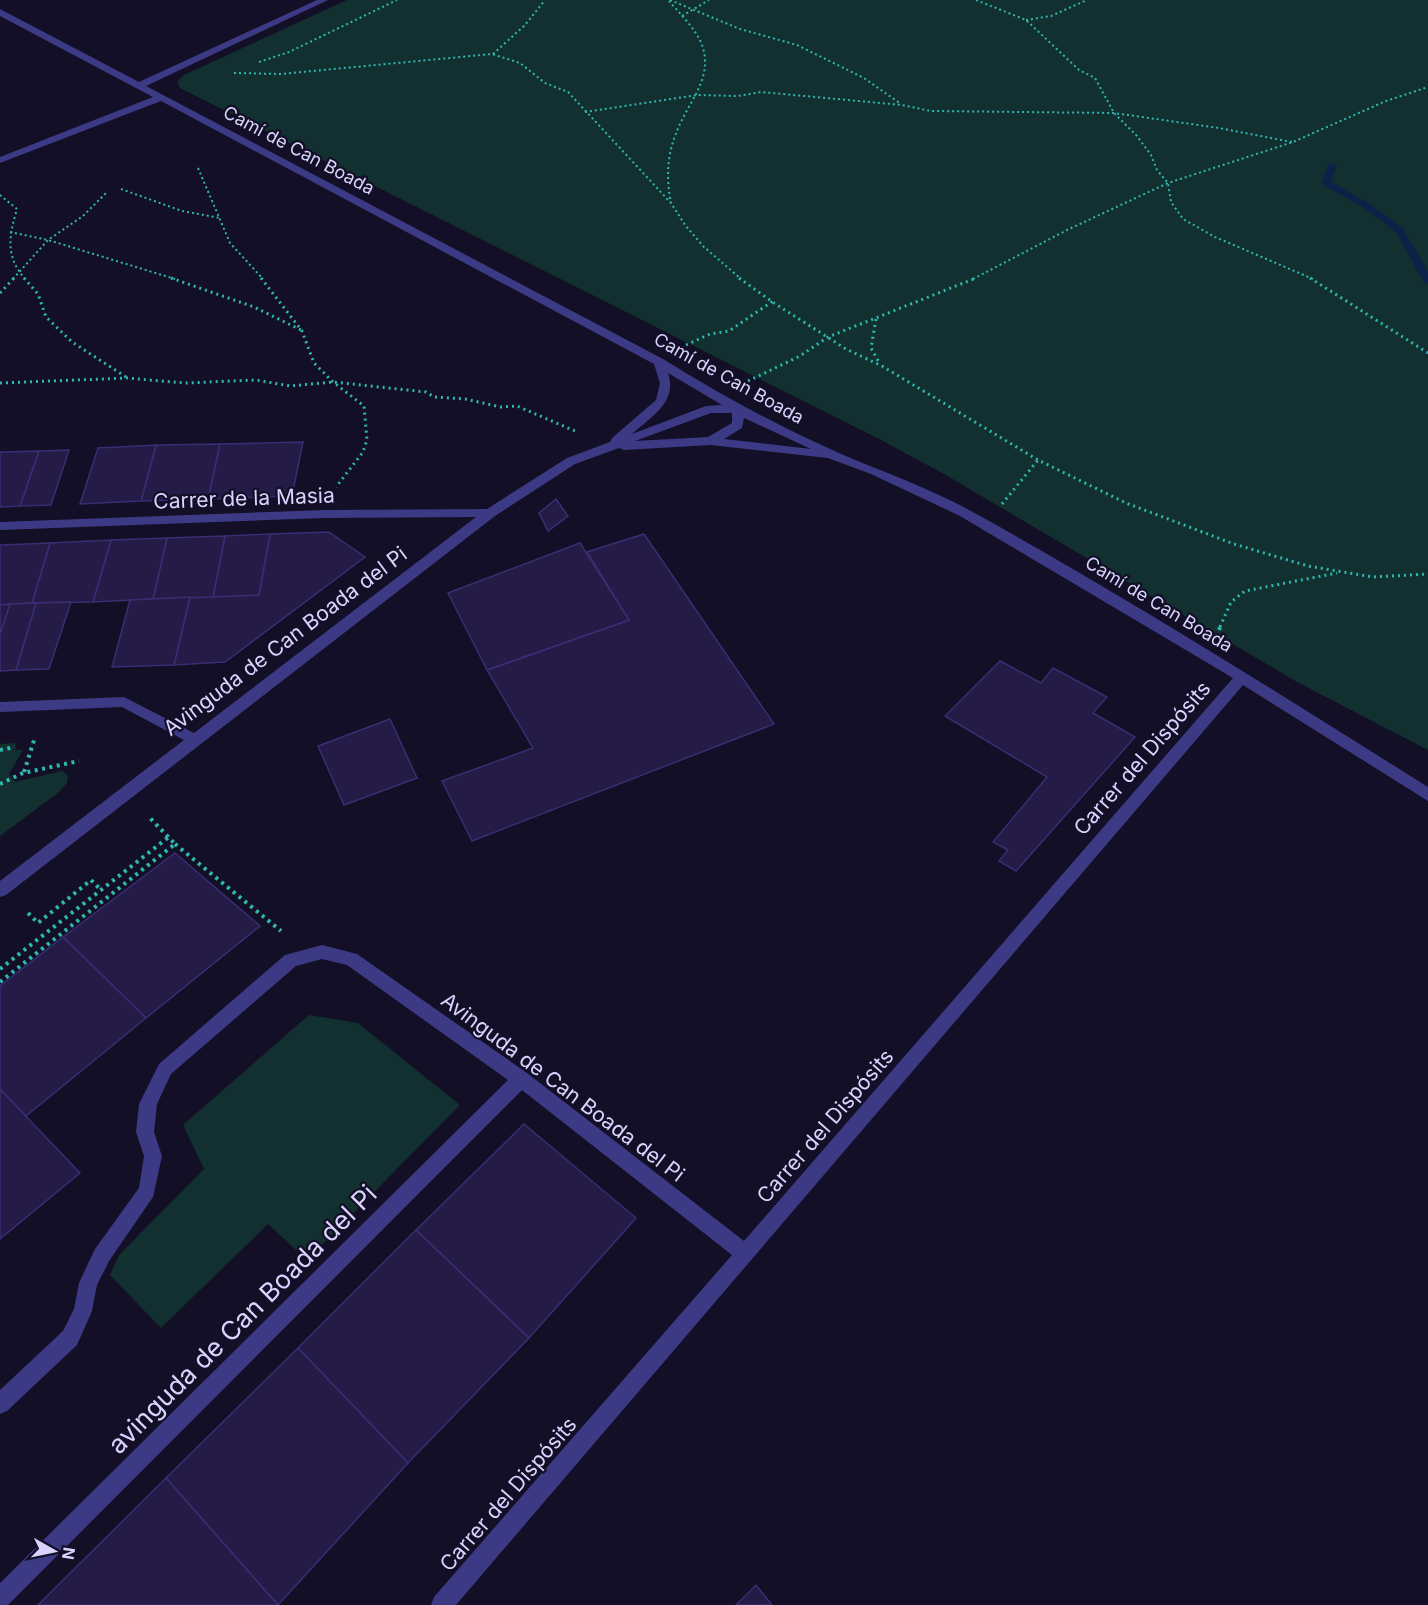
<svg xmlns="http://www.w3.org/2000/svg" width="1428" height="1605" font-family="Inter,sans-serif">
<style>
.green{fill:#12302f}
.lines{fill:none;stroke-linecap:round;stroke-linejoin:round}
.stream{fill:#0c2248;fill-rule:evenodd}
.building{fill:#241b47;stroke:#3b2d73;stroke-width:1.5}
.path-far2{stroke:#2fb8b0;stroke-width:2;stroke-dasharray:2 3;stroke-linecap:butt}
.path-far1{stroke:#2fb8b0;stroke-width:3;stroke-dasharray:2 4;stroke-linecap:butt}
.path{stroke:#2fb8b0;stroke-width:4;stroke-dasharray:3 4.5;stroke-linecap:butt}
.minor{fill:#3d3a85;fill-rule:evenodd}
.labels{text-anchor:middle;dominant-baseline:central;stroke-width:4.5;stroke-linejoin:round;paint-order:stroke}
.far-street-label{font-size:18px;fill:#d9d4ff;stroke:#130f26}
.street-label{font-size:21px;fill:#d9d4ff;stroke:#130f26}
.near-street-label{font-size:26px;fill:#d9d4ff;stroke:#130f26}
</style>
<rect width="100%" height="100%" fill="#130f26"/>
<!-- green -->
<g class="green">
<polygon points="347,0 1428,0 1428,750 1297,682 944,474 879,439 180,88 177,82 184,75"/>
<polygon points="15,743 14,750 23,750 9,774 15,782 62,771 68,775 67,783 59,792 0,836 0,744"/>
<polygon points="309,1015 358,1023 460,1105 307,1260 268,1224 161,1328 110,1275 119,1255 204,1169 183,1125"/>
</g>
<g class="lines">
<!-- stream -->
<polygon class="stream" points="1329,163 1337,165 1331,182 1367,202 1403,228 1428,272 1428,284 1423,281 1396,232 1361,206 1323,185 1321,183"/>
</g>
<!-- building -->
<g class="building">
<polygon points="303,442 292,496 208,499 220,444"/>
<polygon points="220,444 208,499 141,501 156,445"/>
<polygon points="156,445 141,501 80,504 98,448"/>
<polygon points="69,450 51,505 20,506 39,451"/>
<polygon points="39,451 20,506 0,507 0,452"/>
<polygon points="556,499 568,516 548,531 539,513"/>
<polygon points="329,532 365,557 225,662 174,665 190,597 259,595 270,534"/>
<polygon points="270,534 259,595 213,597 225,536"/>
<polygon points="644,534 774,724 472,841 442,781 533,748 487,670 629,620 587,552"/>
<polygon points="225,536 213,597 153,599 167,538"/>
<polygon points="167,538 153,599 93,602 111,540"/>
<polygon points="111,540 93,602 32,603 50,543"/>
<polygon points="50,543 32,603 0,605 0,545"/>
<polygon points="580,543 629,620 487,670 448,593"/>
<polygon points="190,597 174,665 112,667 130,600"/>
<polygon points="71,602 49,669 16,670 36,603"/>
<polygon points="36,603 16,670 0,671 0,634 10,604"/>
<polygon points="10,604 0,634 0,605"/>
<polygon points="1000,661 1041,683 1053,668 1107,697 1093,713 1135,737 1016,871 999,861 1008,850 993,842 1047,777 945,716"/>
<polygon points="390,719 417,778 344,805 318,746"/>
<polygon points="175,853 260,926 146,1018 63,937"/>
<polygon points="63,937 146,1018 26,1116 0,1089 0,986"/>
<polygon points="0,1089 80,1173 0,1239"/>
<polygon points="524,1124 636,1218 529,1338 416,1230"/>
<polygon points="416,1230 529,1338 408,1463 298,1348"/>
<polygon points="298,1348 408,1463 278,1605 166,1478"/>
<polygon points="166,1478 278,1605 38,1605"/>
<polygon points="756,1585 772,1605 736,1605"/>
</g>
<g class="lines">
<!-- path-far2 -->
<g class="path-far2">
<polyline points="670,0 740,29 797,45 864,78 901,104"/>
<polyline points="976,0 1026,20 1079,70 1095,78 1114,113 1137,136 1151,155 1157,170 1168,183 1171,202 1183,219 1215,237 1313,279"/>
<path d="M 669,1 C 680,14 696,29 702,45 C 714,78 688,102 677,131 C 667,154 666,178 671,203"/>
<polyline points="682,16 709,0"/>
<polyline points="1026,20 1051,16 1087,0"/>
<polyline points="493,54 525,25 545,0"/>
<polyline points="259,62 289,52 397,0"/>
<polyline points="234,73 281,74 492,54 520,63 545,83 568,92 671,203 685,225 703,246 741,279"/>
<polyline points="585,112 697,95 738,96 761,92 902,105 931,111 1114,113 1219,128 1292,142"/>
<polyline points="198,168 230,243 263,279"/>
<polyline points="121,189 182,211 220,218"/>
<path d="M 0,195 L 17,209 C 9,236 5,256 25,279"/>
<polyline points="10,232 48,240 175,279"/>
<polyline points="13,279 48,240 83,216 106,193"/>
<polyline points="973,279 1067,230 1168,183 1293,142 1386,101 1428,87"/>
</g>
<!-- path-far1 -->
<g class="path-far1">
<polyline points="24,278 38,294 46,317 72,342 126,377"/>
<polyline points="171,278 254,307 301,330"/>
<polyline points="261,278 302,331 314,363 333,382 364,406 367,440 363,452 336,487"/>
<polyline points="739,278 774,303 846,349 882,366 1038,460 1126,503 1234,544 1308,566 1373,577 1428,574"/>
<polyline points="1310,278 1428,353"/>
<polyline points="0,293 14,278"/>
<polyline points="876,319 871,348 880,364"/>
<polyline points="686,345 710,334 729,331 773,301"/>
<polyline points="748,381 800,356 828,337 976,278"/>
<polyline points="0,383 127,378 185,383 256,380 290,386 333,382 426,392 434,397 465,399 501,407 517,406 575,431"/>
<polyline points="1002,504 1038,460"/>
<polyline points="1220,627 1231,602 1245,591 1337,573"/>
</g>
<!-- path -->
<g class="path">
<polyline points="1219,630 1221,625"/>
<polyline points="0,750 15,747"/>
<polyline points="24,772 35,737"/>
<polyline points="0,784 23,773 79,761"/>
<polyline points="175,844 281,931"/>
<polyline points="28,913 38,923 91,880 101,890"/>
<polyline points="0,969 170,836"/>
<polyline points="0,982 175,844 149,817"/>
</g>
<!-- minor -->
<path class="minor" d="M 317,0 L 328,0 L 146,86 L 663,359 C 720,394 777,426 839,453 C 883,472 929,488 971,511 C 1127,597 1278,693 1428,787 L 1428,801 L 1243,685 L 456,1605 L 431,1605 L 434,1597 L 732,1255 L 522,1090 L 8,1605 L 0,1605 L 0,1583 L 508,1080 L 347,965 L 322,959 L 296,966 L 171,1074 L 157,1104 L 154,1132 L 162,1156 L 153,1197 L 109,1261 L 97,1285 L 92,1311 L 77,1345 L 7,1411 L 0,1414 L 0,1390 L 63,1331 L 74,1309 L 79,1283 L 95,1249 L 139,1188 L 144,1156 L 136,1132 L 139,1104 L 159,1064 L 285,955 L 322,945 L 357,954 L 527,1073 L 744,1241 L 1233,678 L 960,516 L 871,474 L 828,458 L 711,445 L 624,450 L 619,448 L 575,464 L 495,516 L 6,895 L 0,897 L 0,881 L 184,740 L 122,707 L 0,712 L 0,702 L 124,697 L 194,733 L 476,517 L 324,518 L 0,530 L 0,522 L 324,510 L 487,509 L 567,458 L 610,442 L 612,438 L 656,400 L 660,383 L 654,364 L 161,101 L 0,163 L 0,157 L 153,97 L 0,16 L 0,9 L 139,82 ZM 668,373 L 722,405 L 706,406 L 632,434 C 651,417 678,402 668,373 ZM 711,413 L 732,413 L 732,423 L 708,437 L 635,441 ZM 744,418 L 811,449 L 724,439 L 742,428 Z"/>
</g>
<g class="labels">
<!-- far-street labels -->
<g class="far-street-label">
<text transform="translate(299 150) rotate(28)">Camí de Can Boada</text>
<text transform="translate(729 378) rotate(29)">Camí de Can Boada</text>
<text transform="translate(1159 604) rotate(31)">Camí de Can Boada</text>
</g>
<!-- street labels -->
<g class="street-label">
<text transform="translate(244 498) rotate(-2)">Carrer de la Masia</text>
<text transform="translate(285 641) rotate(-37)">Avinguda de Can Boada del Pi</text>
<text transform="translate(1142 758) rotate(-49)">Carrer del Dispósits</text>
<text transform="translate(563 1087) rotate(37)">Avinguda de Can Boada del Pi</text>
<text transform="translate(825 1126) rotate(-49)">Carrer del Dispósits</text>
<text transform="translate(508 1494) rotate(-49)">Carrer del Dispósits</text>
</g>
<!-- near-street labels -->
<g class="near-street-label">
<text transform="translate(242 1319) rotate(-45)">avinguda de Can Boada del Pi</text>
</g>
</g>
<!-- north arrow -->
<g transform="translate(54 1551) rotate(99)" stroke="#130f26" stroke-width="4.5" paint-order="stroke">
<path d="M0-4.5L10 22L0 15L-10 22Z" fill="#d9d4ff"/>
<text y="-9" font-size="16" font-weight="bold" text-anchor="middle" fill="#d9d4ff">N</text>
</g>
</svg>
